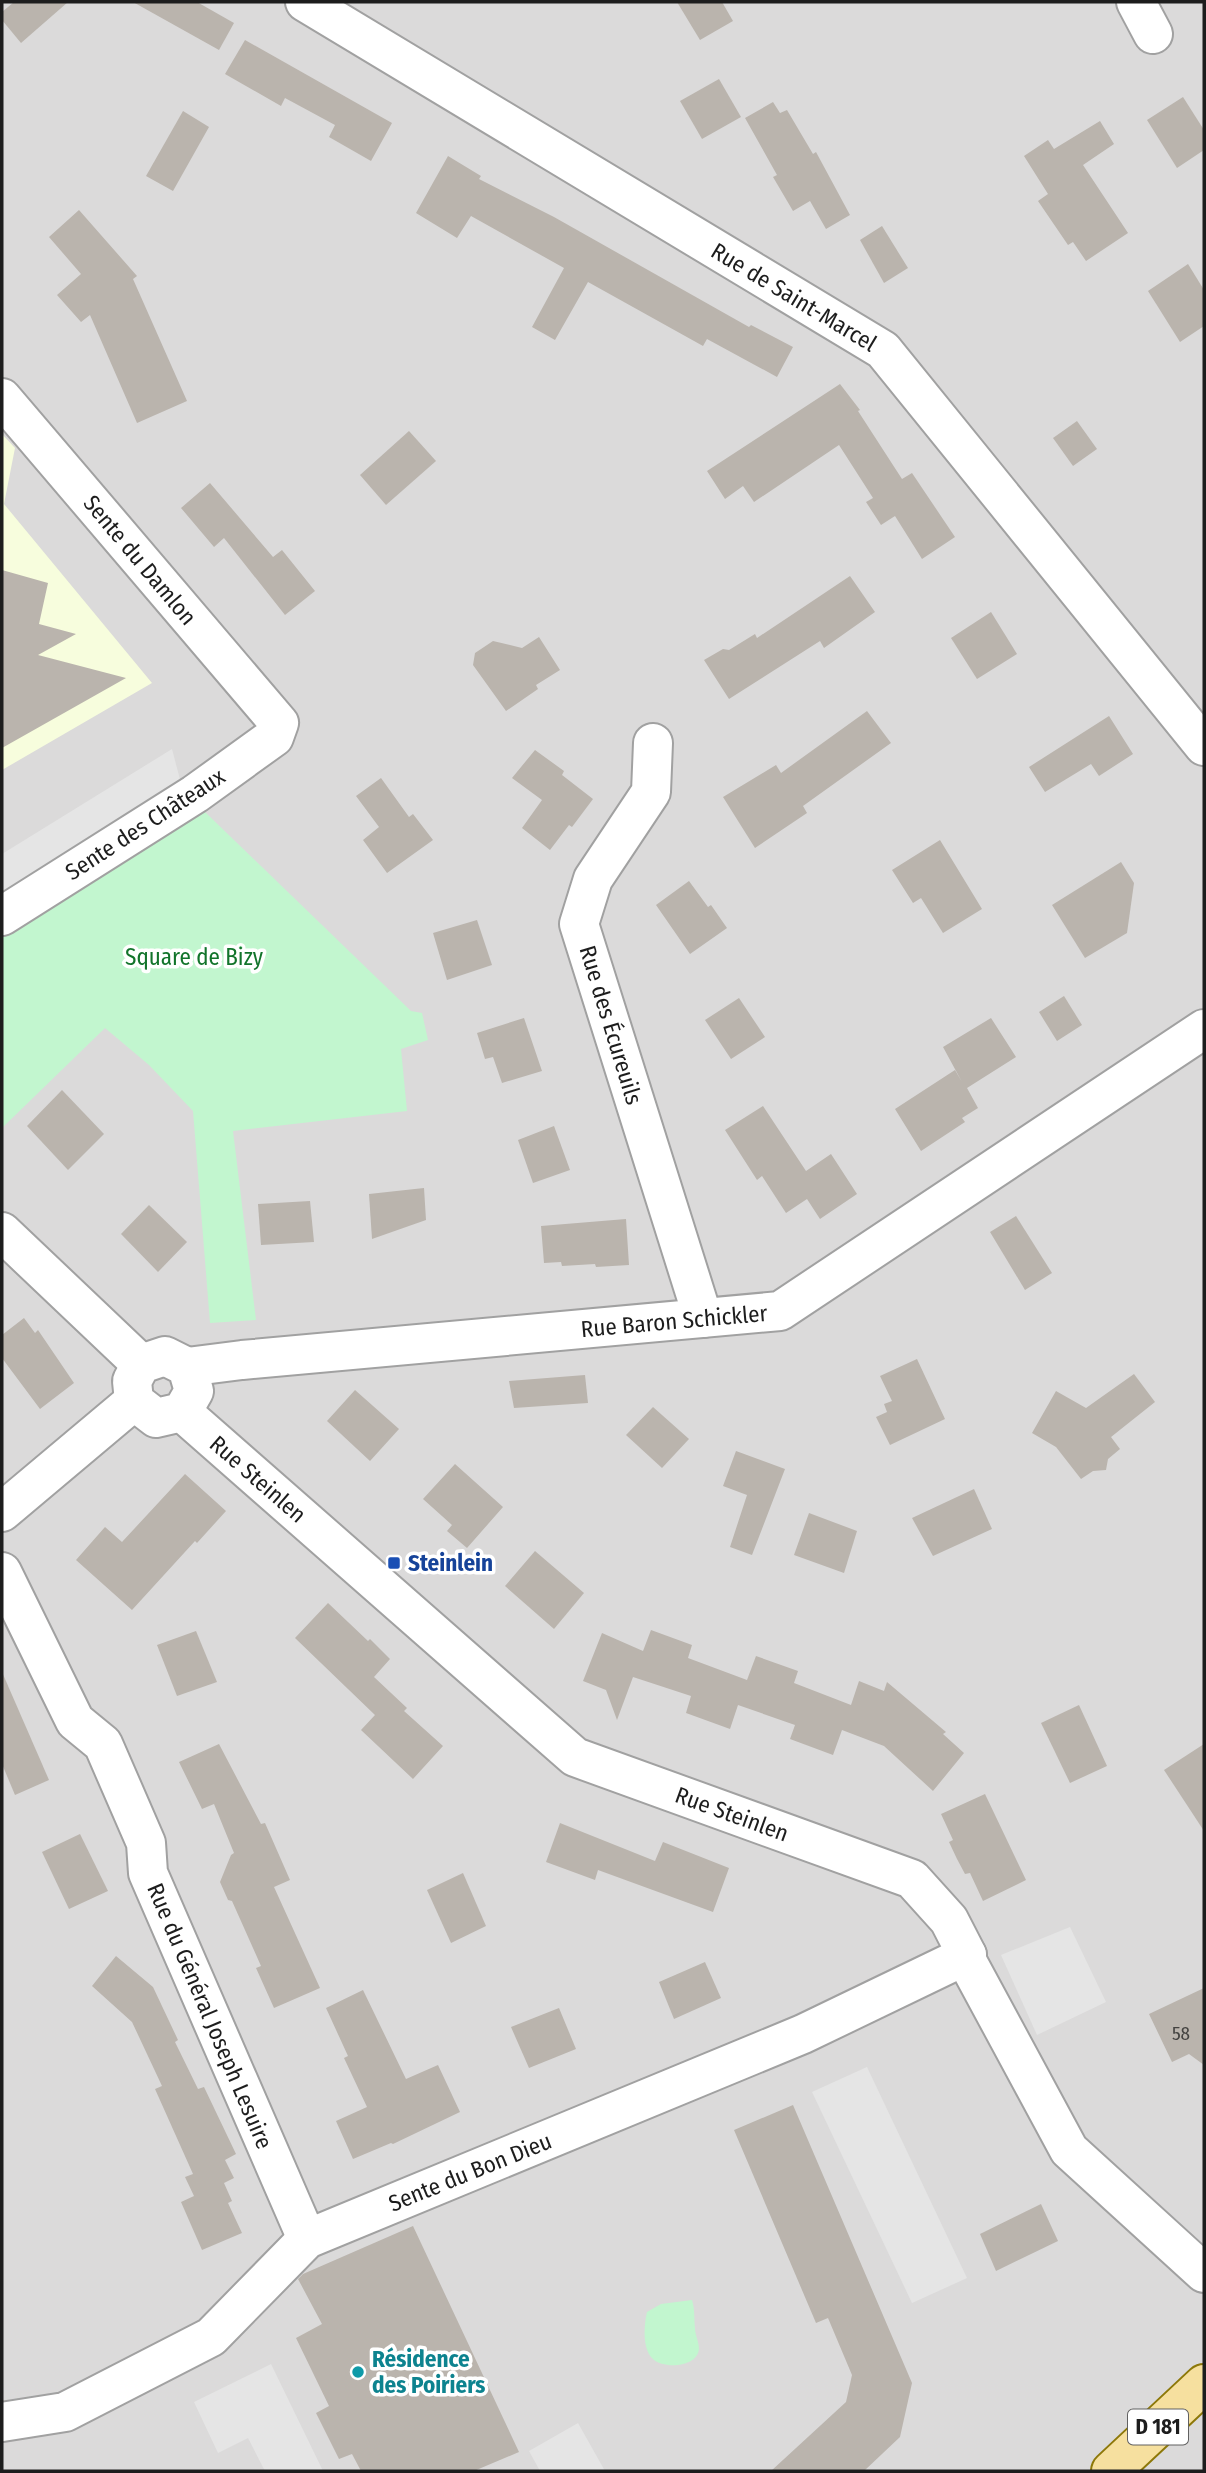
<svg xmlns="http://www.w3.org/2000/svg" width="1206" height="2473" font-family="'Fira Sans Condensed',sans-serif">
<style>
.residential{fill:#dbdada}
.education{fill:#f7fddd}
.park{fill:#c2f6cf}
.parking{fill:#e5e5e5}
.building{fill:#bab4ad}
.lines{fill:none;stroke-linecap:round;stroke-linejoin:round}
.minor-casing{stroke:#a1a1a1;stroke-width:42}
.major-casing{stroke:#8d7809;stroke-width:42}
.minor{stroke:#fff;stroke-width:38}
.major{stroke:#f6e09f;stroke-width:38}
.transit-dot{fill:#1a4fb4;stroke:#fff;stroke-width:2.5}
.culture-dot{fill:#0f9aa8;stroke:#fff;stroke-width:2.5}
.labels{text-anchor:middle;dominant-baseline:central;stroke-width:7;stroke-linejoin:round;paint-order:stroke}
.number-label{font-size:19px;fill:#444341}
.shield{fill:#fff;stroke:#616161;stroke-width:2}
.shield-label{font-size:21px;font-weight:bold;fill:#1d1d1d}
.street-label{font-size:23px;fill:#1d1d1d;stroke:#fff}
.park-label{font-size:23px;fill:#12742b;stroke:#fff}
.transit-label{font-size:23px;font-weight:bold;fill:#164399;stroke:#fff;text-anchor:start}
.culture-label{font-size:23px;font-weight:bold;fill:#0d838f;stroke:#fff;text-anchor:start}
</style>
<rect width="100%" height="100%" fill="#edece3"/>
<!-- residential -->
<rect class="residential" x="2" y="2" width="1202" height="2469"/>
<!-- education -->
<polygon class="education" points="2,434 15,448 4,504 152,683 2,770"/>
<!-- park -->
<g class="park">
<polygon points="205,812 411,1011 422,1013 428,1040 401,1049 407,1111 233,1131 256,1320 210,1323 193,1111 149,1065 105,1028 2,1128 2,933"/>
<path d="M 692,2300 C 695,2309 694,2319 695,2328 C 695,2335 699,2342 699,2349 C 697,2368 663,2369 653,2359 C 642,2349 644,2325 647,2312 L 661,2304 Z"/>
</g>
<!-- parking -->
<g class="parking">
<polygon points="172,749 188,810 2,924 2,854"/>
<polygon points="1070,1927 1106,2002 1037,2035 1001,1955"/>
<polygon points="867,2067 967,2278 912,2303 812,2092"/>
<polygon points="271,2364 323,2471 265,2471 248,2438 218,2453 194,2402"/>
<polygon points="578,2423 605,2471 540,2471 529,2451"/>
</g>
<!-- building -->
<g class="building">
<polygon points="14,2 68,2 21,43 2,20 2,12"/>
<polygon points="133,2 197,2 234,23 219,50"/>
<polygon points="677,2 722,2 733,21 700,40"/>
<polygon points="245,40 392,123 371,161 329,137 335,125 285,98 281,106 225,74"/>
<polygon points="719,79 741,117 702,139 680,101"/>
<polygon points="1183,97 1204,130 1204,150 1177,168 1147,120"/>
<polygon points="773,102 780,113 787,110 813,154 816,152 850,215 826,229 810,201 793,211 773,177 777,175 745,118"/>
<polygon points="183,111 209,127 173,191 146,176"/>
<polygon points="1100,121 1114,144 1083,165 1128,233 1086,261 1073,242 1068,245 1038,201 1048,194 1024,156 1048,140 1054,149"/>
<polygon points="448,156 481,176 479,179 554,217 749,327 751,325 793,347 777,377 707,339 703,346 588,282 555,340 532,327 564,268 471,216 457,238 416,213"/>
<polygon points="79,210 137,276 133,279 187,401 137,423 90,315 81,322 57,295 81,274 49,237"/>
<polygon points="882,226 908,268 884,283 860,240"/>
<polygon points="1188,264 1204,290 1204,326 1180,342 1148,291"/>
<polygon points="840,384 860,410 858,411 902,479 912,473 955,537 922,559 895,516 881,525 866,502 873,498 839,445 754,502 743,486 725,499 707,471"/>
<polygon points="1077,421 1097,449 1073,466 1053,438"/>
<polygon points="409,431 436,461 386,505 360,475"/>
<polygon points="210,483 273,557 282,550 315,591 285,615 224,538 214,547 181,508"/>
<polygon points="2,570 48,583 39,624 76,634 38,655 126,678 2,748"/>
<polygon points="850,576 875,612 824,648 820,641 729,699 704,660 723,649 729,650 755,634 757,638"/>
<polygon points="991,612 1017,654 977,679 951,638"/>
<polygon points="539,637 560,670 536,685 538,689 506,711 473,665 475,653 493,641 522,648"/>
<polygon points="867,711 891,743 803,806 807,813 755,848 723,797 776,765 781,773"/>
<polygon points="1109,716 1133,754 1099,776 1091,764 1045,792 1029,767"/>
<polygon points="535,750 564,771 562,775 593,799 572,827 569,825 550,850 522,828 542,800 512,778"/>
<polygon points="381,778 409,817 413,814 433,840 387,873 363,840 379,827 356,796"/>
<polygon points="940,840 982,909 943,933 921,898 913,903 892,870"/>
<polygon points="1121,862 1134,883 1127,933 1085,958 1052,905"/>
<polygon points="689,881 708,907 711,905 727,928 690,954 656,905"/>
<polygon points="477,920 492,965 447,980 433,933"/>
<polygon points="1064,996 1082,1025 1057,1041 1039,1012"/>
<polygon points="739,998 765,1037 731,1059 705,1020"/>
<polygon points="524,1018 542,1071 502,1083 493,1057 485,1059 477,1033"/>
<polygon points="991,1018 1016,1057 967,1088 978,1108 962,1118 965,1122 921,1151 895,1109 955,1070 962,1082 943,1047"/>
<polygon points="62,1090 104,1134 68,1170 27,1126"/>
<polygon points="763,1106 806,1171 831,1154 857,1194 820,1219 807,1199 786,1213 762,1176 757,1180 725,1130"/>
<polygon points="554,1126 570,1170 533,1183 518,1140"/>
<polygon points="424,1188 426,1220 372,1239 369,1194"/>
<polygon points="310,1201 314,1242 261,1245 258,1204"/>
<polygon points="149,1205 187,1242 158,1272 121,1234"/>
<polygon points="1016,1216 1052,1273 1025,1290 990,1232"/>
<polygon points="626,1219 629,1265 596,1267 595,1264 562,1266 561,1262 544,1263 541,1226"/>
<polygon points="24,1318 35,1333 38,1330 74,1383 40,1409 2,1358 2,1335"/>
<polygon points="917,1359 945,1419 890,1445 876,1417 887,1412 884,1404 892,1401 880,1376"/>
<polygon points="1134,1374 1155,1402 1111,1437 1120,1449 1108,1459 1106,1470 1093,1471 1081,1479 1056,1447 1032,1433 1056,1391 1086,1408"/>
<polygon points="585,1375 588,1403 514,1408 509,1381"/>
<polygon points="355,1390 399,1429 370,1461 327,1421"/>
<polygon points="653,1407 689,1439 662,1468 626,1435"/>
<polygon points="736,1451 785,1469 752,1555 730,1547 747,1495 723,1486"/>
<polygon points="455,1464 503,1507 467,1548 447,1531 452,1525 423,1499"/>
<polygon points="185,1474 226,1511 197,1543 195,1541 132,1610 76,1560 105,1527 122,1542"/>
<polygon points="974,1489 992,1529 933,1556 912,1518"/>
<polygon points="809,1513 857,1531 844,1573 794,1555"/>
<polygon points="535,1551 584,1593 554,1629 505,1586"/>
<polygon points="328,1603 368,1641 370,1639 390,1659 374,1677 407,1708 404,1711 443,1746 413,1779 361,1730 375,1715 295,1638"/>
<polygon points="651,1630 692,1645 688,1658 747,1680 756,1656 798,1671 794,1683 851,1705 859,1681 884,1691 887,1682 946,1732 943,1734 964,1753 933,1791 884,1746 842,1730 833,1755 790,1739 795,1725 738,1705 730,1729 686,1713 691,1696 633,1677 617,1720 606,1690 583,1681 602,1633 643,1651"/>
<polygon points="196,1631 217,1682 177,1696 157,1645"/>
<polygon points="2,1672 49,1780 15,1795 2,1764"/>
<polygon points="1079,1705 1107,1766 1070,1783 1041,1723"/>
<polygon points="219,1744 261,1824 265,1823 290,1880 274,1887 320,1988 274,2008 256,1968 261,1966 232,1901 228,1900 220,1882 231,1855 234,1853 214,1804 202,1809 179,1762"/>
<polygon points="1204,1744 1204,1831 1164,1770"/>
<polygon points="985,1794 1026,1880 983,1901 970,1873 965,1874 957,1859 949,1842 953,1840 941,1814"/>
<polygon points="560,1823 655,1861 663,1842 729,1868 713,1912 598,1870 595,1880 546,1862"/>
<polygon points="80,1834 108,1891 69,1909 42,1852"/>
<polygon points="463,1873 486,1926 451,1943 427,1890"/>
<polygon points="116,1956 153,1987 178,2040 175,2042 198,2089 204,2087 236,2154 225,2160 234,2178 224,2183 232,2201 228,2203 242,2233 202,2250 181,2202 194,2196 185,2177 193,2174 155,2089 162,2086 132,2022 92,1986"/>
<polygon points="705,1962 721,1998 674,2019 659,1982"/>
<polygon points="1204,1988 1204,2065 1189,2054 1172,2062 1149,2014"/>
<polygon points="363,1990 406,2079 438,2065 460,2112 393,2144 391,2143 353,2159 336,2121 367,2107 344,2058 348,2056 326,2008"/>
<polygon points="559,2008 576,2049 529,2068 511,2027"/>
<polygon points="793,2105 912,2383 900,2437 864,2471 771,2471 846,2402 852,2375 828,2318 816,2323 734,2130"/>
<polygon points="1041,2204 1058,2241 996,2271 980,2234"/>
<polygon points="413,2226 519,2452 474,2471 361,2471 352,2454 339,2459 316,2413 329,2406 296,2338 322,2324 298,2279 303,2274"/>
</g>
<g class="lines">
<defs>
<g id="minor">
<polyline points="305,2 883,350 1204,746"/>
<polyline points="1136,2 1153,34"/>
<polyline points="2,398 279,723 274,737 195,794 2,916"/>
<polyline points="653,743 651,792 593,879 579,924 703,1318"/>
<polyline points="2,1232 141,1364"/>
<polygon points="165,1356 187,1367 194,1391 182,1412 156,1418 134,1401 132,1381 141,1364"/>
<polyline points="187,1367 242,1360 780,1311 1204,1029"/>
<polyline points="182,1412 575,1757 912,1879 949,1920 967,1955 967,1961 1069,2150 1204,2273"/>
<polyline points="2,1512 134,1401"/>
<polyline points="2,1572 75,1721 103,1744 146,1843 148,1873 307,2239"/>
<polyline points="2,2422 65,2412 211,2337 307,2239 803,2034 967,1955"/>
</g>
<polyline id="major" points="1111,2471 1204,2384"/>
</defs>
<!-- minor casing -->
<use href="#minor" class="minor-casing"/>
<!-- major casing -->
<use href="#major" class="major-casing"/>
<!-- minor -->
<use href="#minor" class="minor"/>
<!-- major -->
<use href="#major" class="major"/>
</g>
<!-- markers -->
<rect class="transit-dot" x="387" y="1556" width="14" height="14" rx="3.5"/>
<circle class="culture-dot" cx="358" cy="2372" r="7"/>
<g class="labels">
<!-- number labels -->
<g class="number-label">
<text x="1181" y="2033">58</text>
</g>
<!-- shield labels -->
<rect class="shield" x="1128" y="2409.5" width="60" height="35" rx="5"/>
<g class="shield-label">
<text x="1158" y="2427">D 181</text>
</g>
<!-- street labels -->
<g class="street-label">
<text transform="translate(794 297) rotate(31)">Rue de Saint-Marcel</text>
<text transform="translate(140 560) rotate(50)">Sente du Damlon</text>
<text transform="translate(145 824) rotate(-33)">Sente des Châteaux</text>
<text transform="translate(611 1025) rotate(73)">Rue des Écureuils</text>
<text transform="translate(674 1321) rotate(-5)">Rue Baron Schickler</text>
<text transform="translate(258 1479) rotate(41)">Rue Steinlen</text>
<text transform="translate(732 1814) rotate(20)">Rue Steinlen</text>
<text transform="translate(210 2016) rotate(67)">Rue du Général Joseph Lesuire</text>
<text transform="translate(470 2172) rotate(-22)">Sente du Bon Dieu</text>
</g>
<!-- park labels -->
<g class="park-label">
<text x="194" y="957">Square de Bizy</text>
</g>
<!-- transit labels -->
<g class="transit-label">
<text x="408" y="1563">Steinlein</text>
</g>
<!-- culture labels -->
<g class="culture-label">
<text x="372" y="2359">Résidence<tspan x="372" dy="26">des Poiriers</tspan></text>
</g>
</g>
<!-- border -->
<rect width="1206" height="2473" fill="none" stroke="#1d1d1d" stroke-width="7"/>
</svg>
